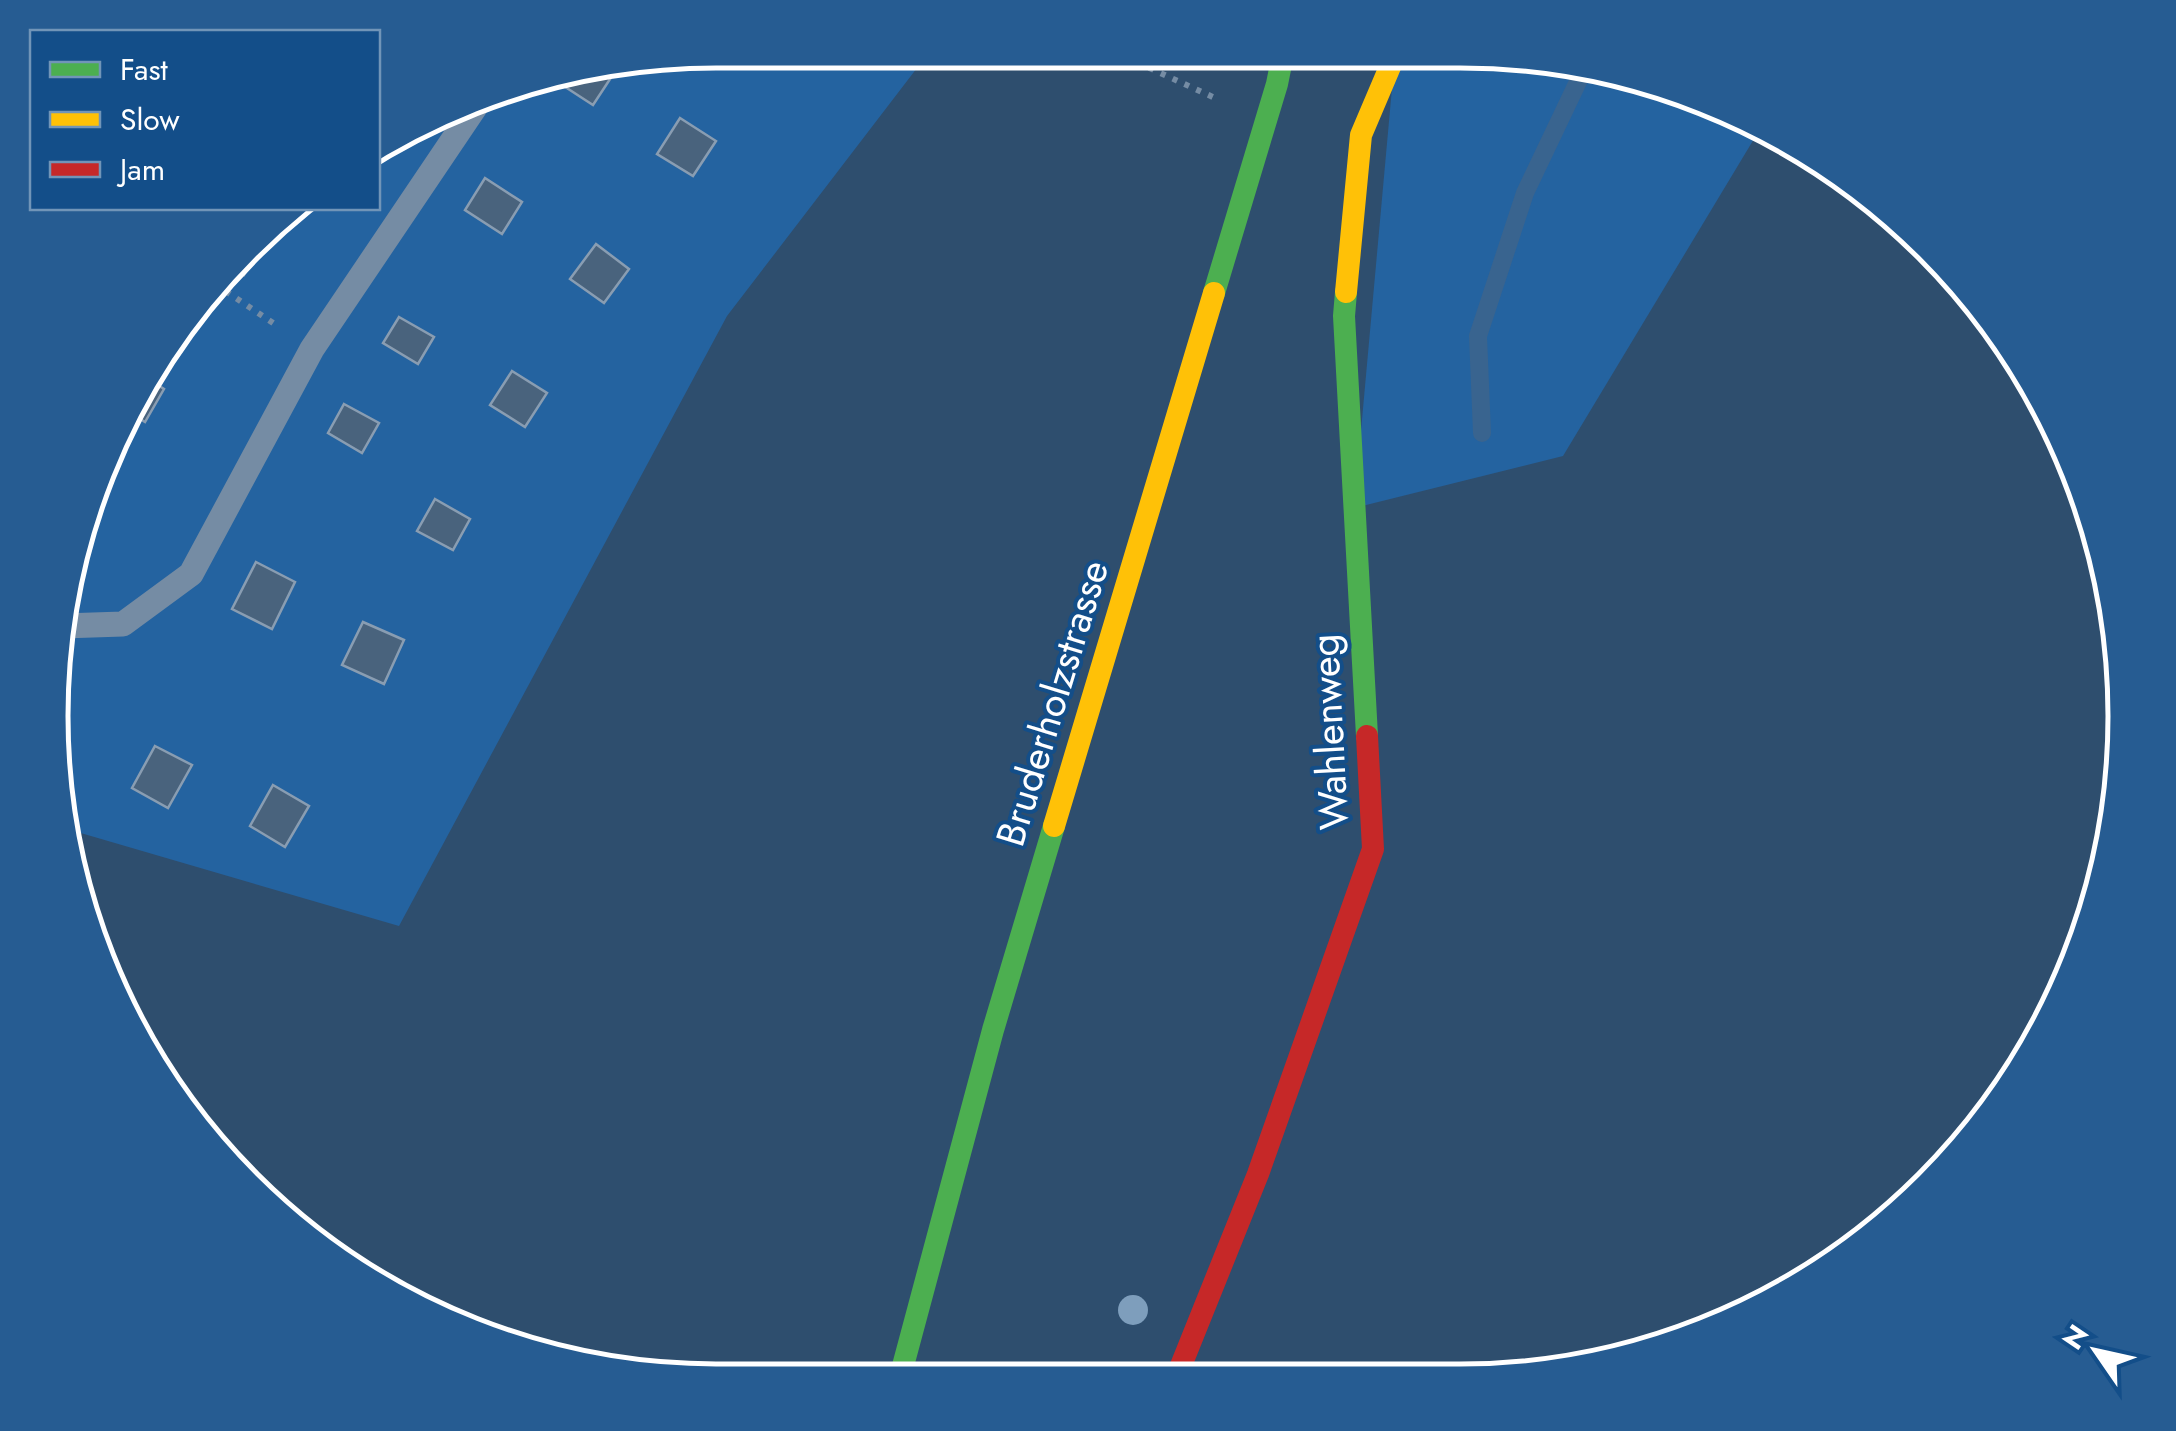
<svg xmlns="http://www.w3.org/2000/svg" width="2176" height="1431" font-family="Jost,sans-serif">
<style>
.green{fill:#2463a0}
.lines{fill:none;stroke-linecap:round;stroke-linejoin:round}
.stream{stroke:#39648f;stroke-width:18}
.building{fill:#49637d;stroke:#899db2;stroke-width:2.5}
.path{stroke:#758ca4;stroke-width:6;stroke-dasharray:5 8;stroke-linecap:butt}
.lane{stroke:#758ca4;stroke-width:25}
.fast{stroke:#4caf50;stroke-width:22}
.slow{stroke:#ffc107;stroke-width:22}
.jam{stroke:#c62828;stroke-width:22}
.tree{fill:#7e9ebc}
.labels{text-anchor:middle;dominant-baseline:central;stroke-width:8;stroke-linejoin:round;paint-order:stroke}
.street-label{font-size:40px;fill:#fff;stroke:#134e89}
.rim{fill:none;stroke:#fff;stroke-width:5}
</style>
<rect width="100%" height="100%" fill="#2e4e6e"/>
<!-- green -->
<g class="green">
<polygon points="716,50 930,51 727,316 399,926 67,829 51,671 100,461 188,310 297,208 378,208 378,147 502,85"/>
<polygon points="1395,55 1548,56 1754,118 1763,124 1563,456 1354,508"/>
</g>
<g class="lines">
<!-- stream -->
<polyline class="stream" points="1482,433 1478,336 1525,193 1585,67"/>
</g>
<!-- building -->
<g class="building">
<polygon points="612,67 616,70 593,105 556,81 560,76"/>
<polygon points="680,118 716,141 693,176 657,154"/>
<polygon points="485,178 522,202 502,234 465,210"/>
<polygon points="269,234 244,275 233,268"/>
<polygon points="596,244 629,269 604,303 570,279"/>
<polygon points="399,317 434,337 418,364 383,343"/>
<polygon points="512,371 547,393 525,427 490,405"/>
<polygon points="148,379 164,389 145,422 129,412"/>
<polygon points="344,404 379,423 362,453 328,433"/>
<polygon points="435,499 470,519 453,550 417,531"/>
<polygon points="256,562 295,582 272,629 232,609"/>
<polygon points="363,622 404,640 384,684 342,665"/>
<polygon points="155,746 192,765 168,808 132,788"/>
<polygon points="273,785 309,806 285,847 250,826"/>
</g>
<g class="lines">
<!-- path -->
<g class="path">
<polyline points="1130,53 1132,60 1215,98"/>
<polyline points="215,284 276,325"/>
</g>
<!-- lane -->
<polyline class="lane" points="62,626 123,624 191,574 312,349 484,94"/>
<!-- fast -->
<g class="fast">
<polyline points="1346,292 1344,316 1367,736"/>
<polyline points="1214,293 1277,84 1283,54"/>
<polyline points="900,1377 993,1030 1054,826"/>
</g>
<!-- slow -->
<g class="slow">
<polyline points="1346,292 1361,135 1395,55"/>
<polyline points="1054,826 1214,293"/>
</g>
<!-- jam -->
<polyline class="jam" points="1176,1378 1258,1174 1373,849 1367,736"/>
</g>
<!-- trees -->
<circle class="tree" cx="1133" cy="1310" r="15"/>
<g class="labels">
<!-- street labels -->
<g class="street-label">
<text transform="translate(1052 703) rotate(-73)">Bruderholzstrasse</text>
<text transform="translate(1329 732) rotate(-93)">Wahlenweg</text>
</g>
</g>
<!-- crop -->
<path d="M0 0H2176V1431H0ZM716 68H1460A648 648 0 0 1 2108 716V716A648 648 0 0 1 1460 1364H716A648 648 0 0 1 68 716V716A648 648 0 0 1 716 68Z" fill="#265c92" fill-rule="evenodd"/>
<path class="rim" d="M716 68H1460A648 648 0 0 1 2108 716V716A648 648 0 0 1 1460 1364H716A648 648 0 0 1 68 716V716A648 648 0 0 1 716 68Z"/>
<!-- legend -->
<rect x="30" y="30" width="350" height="180" fill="#134e89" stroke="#7195b8" stroke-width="2.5"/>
<rect x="50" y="62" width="50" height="15" fill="#4caf50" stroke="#7195b8" stroke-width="2.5"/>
<text x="120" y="80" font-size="30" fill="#ffffff">Fast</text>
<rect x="50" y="112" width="50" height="15" fill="#ffc107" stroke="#7195b8" stroke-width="2.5"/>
<text x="120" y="130" font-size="30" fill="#ffffff">Slow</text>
<rect x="50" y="162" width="50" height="15" fill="#c62828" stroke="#7195b8" stroke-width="2.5"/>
<text x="120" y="180" font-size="30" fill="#ffffff">Jam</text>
<!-- north arrow -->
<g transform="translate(2096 1351) rotate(304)" stroke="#134e89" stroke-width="8" paint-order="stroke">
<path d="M0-8L18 38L0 25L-18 38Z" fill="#ffffff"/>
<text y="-15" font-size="28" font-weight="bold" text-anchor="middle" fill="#ffffff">N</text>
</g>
</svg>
